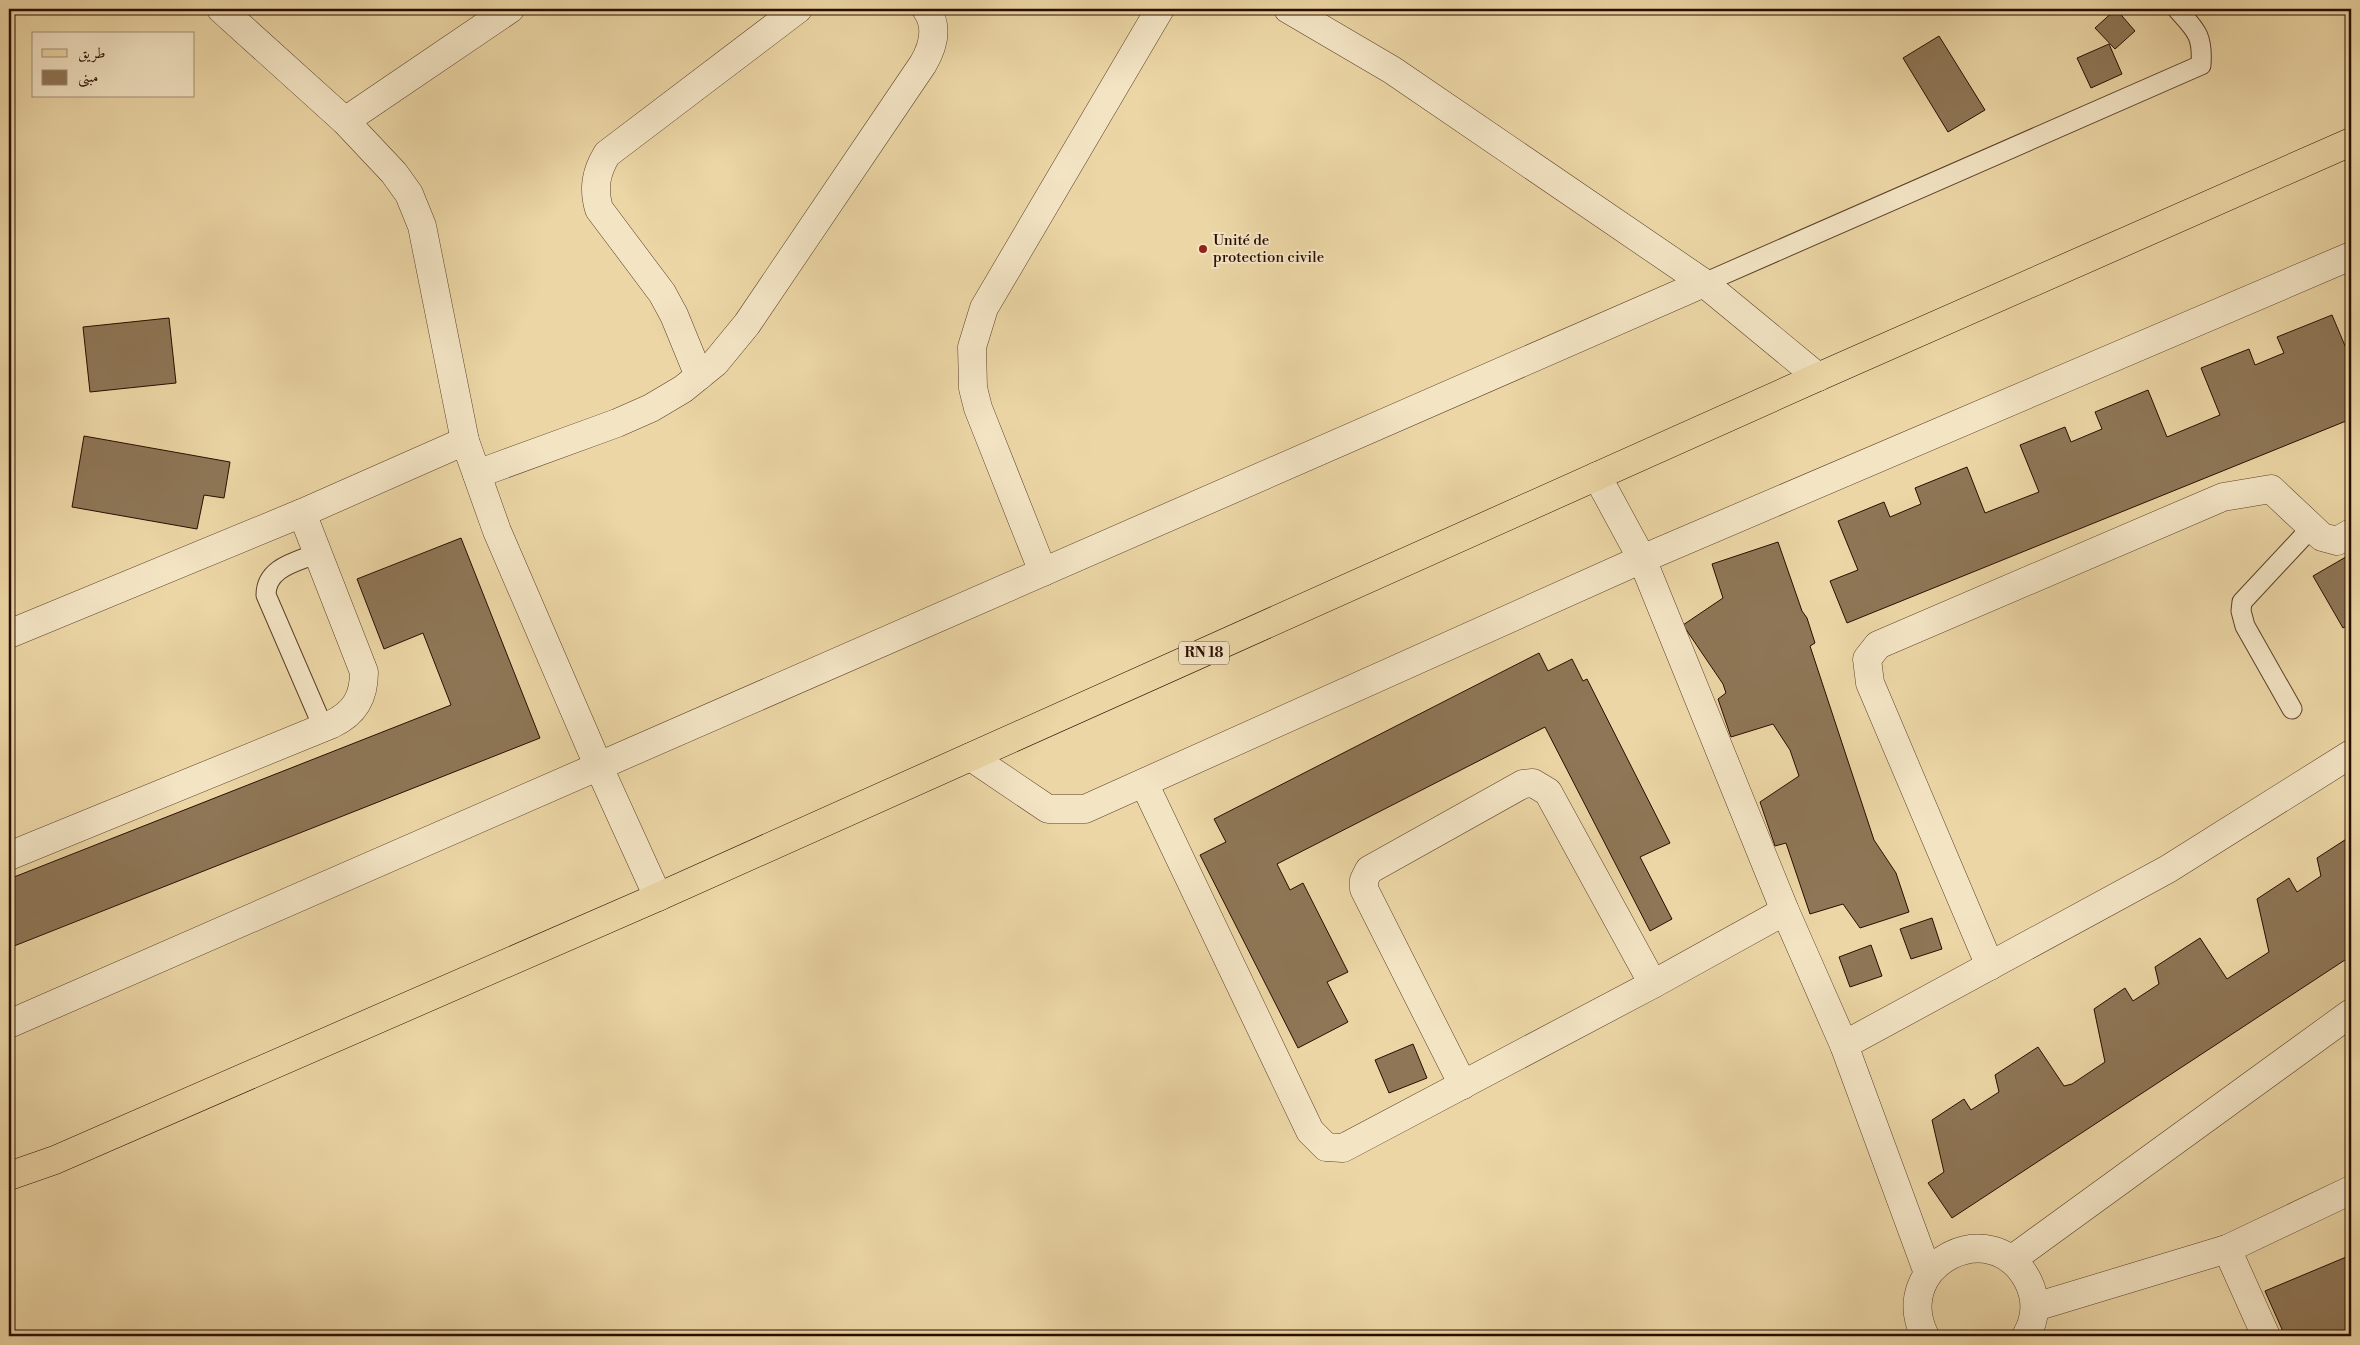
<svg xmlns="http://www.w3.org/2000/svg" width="2360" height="1345" font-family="'Libre Bodoni',Amiri,serif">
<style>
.building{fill:#8e7656;stroke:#290d00}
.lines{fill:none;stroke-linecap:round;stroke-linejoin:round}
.lane-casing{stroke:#5a3f29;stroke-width:21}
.street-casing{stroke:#5a3f29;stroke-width:29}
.primary-casing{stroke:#290d00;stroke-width:29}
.lane{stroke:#f3e4c4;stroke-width:19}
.street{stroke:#f3e4c4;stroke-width:28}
.primary{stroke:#ecd6a5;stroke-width:28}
.poi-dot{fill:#8f2418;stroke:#f3e4c4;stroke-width:2}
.labels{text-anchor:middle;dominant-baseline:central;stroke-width:4;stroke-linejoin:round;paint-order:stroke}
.shield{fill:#f3e4c4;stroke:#664e3b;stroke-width:1}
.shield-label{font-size:14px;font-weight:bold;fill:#290d00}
.poi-label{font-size:15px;fill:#290d00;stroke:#f3e4c4;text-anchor:start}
</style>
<rect width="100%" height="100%" fill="#ecd6a5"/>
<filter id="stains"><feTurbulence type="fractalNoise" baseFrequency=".004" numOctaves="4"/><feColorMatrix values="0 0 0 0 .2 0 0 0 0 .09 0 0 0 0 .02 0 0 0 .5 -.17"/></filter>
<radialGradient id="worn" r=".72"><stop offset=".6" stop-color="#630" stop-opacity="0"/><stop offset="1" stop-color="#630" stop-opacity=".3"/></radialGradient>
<!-- building -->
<g class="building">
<polygon points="2116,9 2135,31 2115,49 2095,28"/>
<polygon points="1939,36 1985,110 1948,132 1903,58"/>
<polygon points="2109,44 2122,74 2091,88 2077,58"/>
<polygon points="2332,315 2351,360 2351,419 1847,623 1830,581 1858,570 1838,521 1884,502 1890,517 1921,504 1915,488 1967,467 1985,513 2039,492 2020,445 2065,427 2071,442 2102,429 2095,412 2148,390 2167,437 2220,415 2201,368 2249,349 2255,365 2284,353 2277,337"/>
<polygon points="169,318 176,383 90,392 83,327"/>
<polygon points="84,436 230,462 224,498 204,495 197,529 72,507"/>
<polygon points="461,538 540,738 9,948 9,879 451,705 423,633 384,649 357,579"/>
<polygon points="1778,542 1802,611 1807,618 1815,643 1810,646 1874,840 1896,873 1909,912 1860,928 1843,904 1810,914 1786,843 1775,846 1760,802 1799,776 1790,750 1773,724 1731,737 1718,699 1726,693 1723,684 1683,625 1723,598 1712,564"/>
<polygon points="2351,554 2351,623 2343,628 2313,576"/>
<polygon points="1539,653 1548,671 1572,659 1583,681 1587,679 1670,843 1640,857 1672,919 1650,931 1545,727 1277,864 1290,890 1303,883 1348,972 1327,982 1348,1022 1298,1048 1200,855 1226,842 1214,819"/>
<polygon points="2351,836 2351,956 1952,1218 1928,1183 1944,1172 1932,1120 1964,1099 1971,1110 1999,1092 1995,1075 2038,1047 2064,1086 2072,1084 2105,1062 2094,1009 2125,988 2133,1001 2159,984 2155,967 2200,938 2227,979 2269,952 2257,899 2289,878 2297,892 2321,876 2317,858"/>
<polygon points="1932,918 1942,949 1911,959 1900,929"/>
<polygon points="1871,945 1882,976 1850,987 1839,957"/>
<polygon points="1413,1044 1427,1078 1389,1093 1375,1060"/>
<polygon points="2351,1255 2351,1336 2285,1336 2265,1291"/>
</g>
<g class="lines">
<defs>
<g id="lane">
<path d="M 1704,283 L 2201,65 C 2203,35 2196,30 2177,9"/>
<path d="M 318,553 C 297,562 266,567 266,595 L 323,727"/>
<polyline points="2292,709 2245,626 2241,611 2242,602 2311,528"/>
</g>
<g id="street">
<polyline points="221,9 345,121 394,173 409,194 422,226 465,441 497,531 598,765 658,897"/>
<polyline points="1288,9 1392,70 1704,283 1818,377"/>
<polyline points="345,121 510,9"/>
<path d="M 699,376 L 674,315 L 662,293 L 599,209 C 593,188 596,172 607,154 L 798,9"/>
<path d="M 477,474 L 617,423 L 651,408 L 683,389 L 715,363 L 747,324 L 923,64 C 933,47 939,27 926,9"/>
<polyline points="1597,476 1642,559 1785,911 1844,1045 1928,1273"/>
<polyline points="1043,572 978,408 973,388 972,347 984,308 1160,9"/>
<polyline points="9,634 302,513 465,441"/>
<polyline points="971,757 1048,809 1085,809 1642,559 2351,256"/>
<polyline points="1144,783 1310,1131 1326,1147 1343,1148 1653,984 1785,911"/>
<path d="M 9,856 L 332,724 C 355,713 364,697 364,672 L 302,513"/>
<polyline points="1990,966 1870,683 1867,659 1878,645 2223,497 2271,489 2322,537 2337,541 2351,533"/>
<polyline points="9,1024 1704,283"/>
<polyline points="1844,1045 2168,869 2351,754"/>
<polyline points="1463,1085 1364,889 1364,880 1369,870 1523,784 1533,783 1548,792 1653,984"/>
<polyline points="2227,1249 2266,1336"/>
<polyline points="2011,1260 2351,1013"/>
<polyline points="2035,1307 2227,1249 2351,1190"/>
<path d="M 1925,1336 C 1889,1264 1993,1212 2028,1281 C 2037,1299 2036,1319 2026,1336"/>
</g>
<polyline id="primary" points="9,1176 55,1160 658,897 1818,377 2351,142"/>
</defs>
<!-- lane casing -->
<use href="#lane" class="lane-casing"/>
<!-- street casing -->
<use href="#street" class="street-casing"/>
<!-- primary casing -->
<use href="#primary" class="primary-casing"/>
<!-- lane -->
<use href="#lane" class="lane"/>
<!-- street -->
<use href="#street" class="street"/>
<!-- primary -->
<use href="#primary" class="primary"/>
</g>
<!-- markers -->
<circle class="poi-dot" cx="1203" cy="249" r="5"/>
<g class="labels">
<!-- shield labels -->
<rect class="shield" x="1179" y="641.5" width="50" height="23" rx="4"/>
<g class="shield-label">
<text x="1204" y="653">RN 18</text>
</g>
<!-- poi labels -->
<g class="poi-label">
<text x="1213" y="240">Unité de<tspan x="1213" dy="17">protection civile</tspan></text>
</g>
</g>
<!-- margin -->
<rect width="2360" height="1345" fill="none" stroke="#ecd6a5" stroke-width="30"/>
<rect x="10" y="10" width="2340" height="1325" fill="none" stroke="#290d00" stroke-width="2.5"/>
<rect x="15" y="15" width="2330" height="1315" fill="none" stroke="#290d00"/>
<!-- legend -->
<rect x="32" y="32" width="162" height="65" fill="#f3e4c4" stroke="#a28e76"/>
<rect x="42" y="49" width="25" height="8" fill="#ecd6a5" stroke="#a28e76"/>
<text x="78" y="58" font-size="15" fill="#290d00">طريق</text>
<rect x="42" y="70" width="25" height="15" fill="#8e7656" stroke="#a28e76"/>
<text x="78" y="82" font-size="15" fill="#290d00">مبنى</text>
<rect width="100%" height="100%" filter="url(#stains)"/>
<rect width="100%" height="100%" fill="url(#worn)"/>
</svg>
